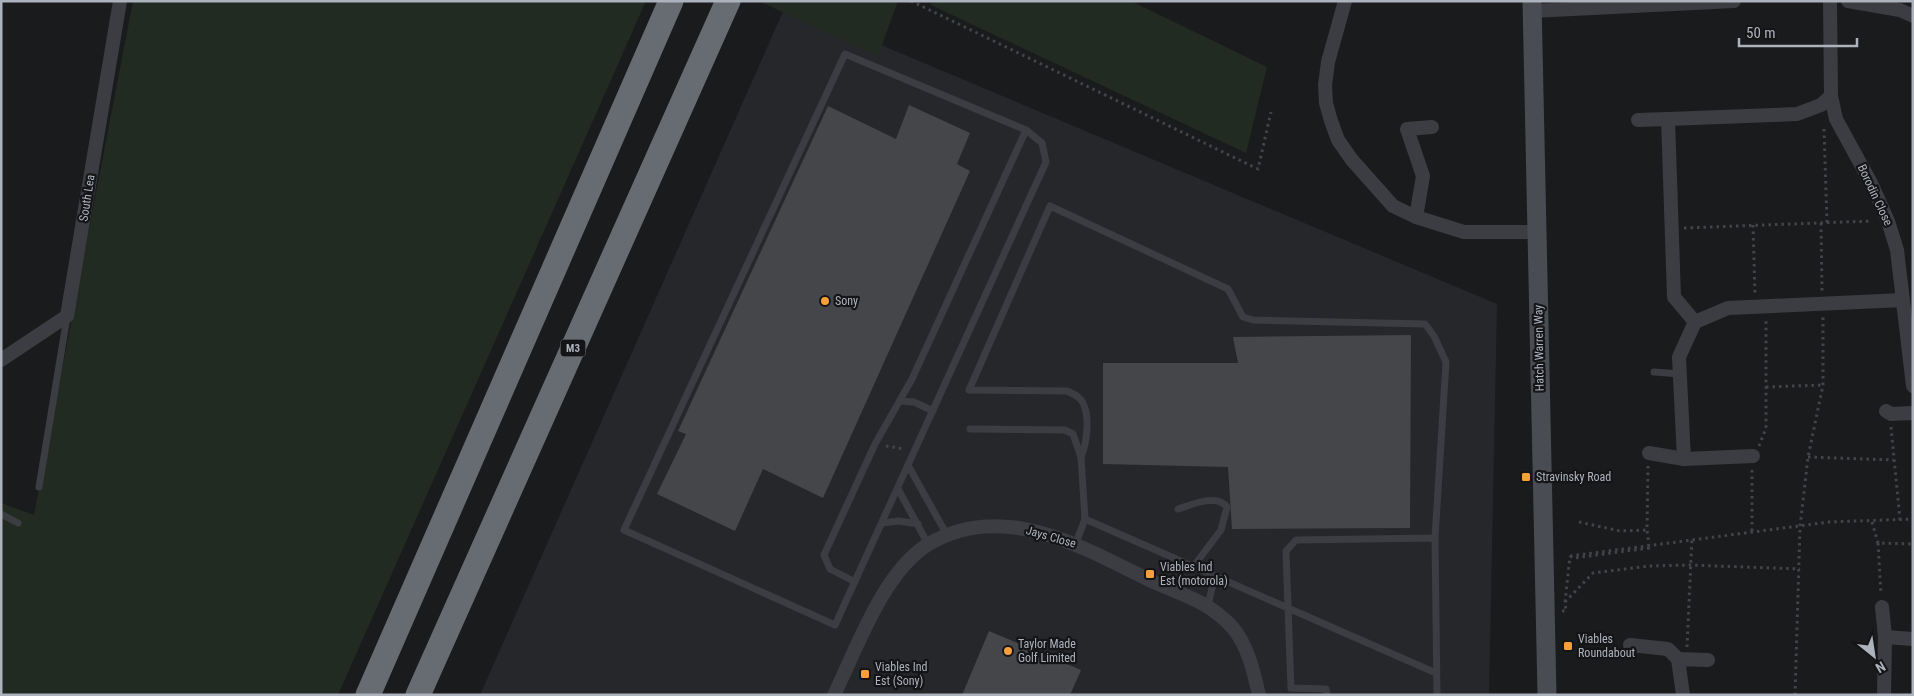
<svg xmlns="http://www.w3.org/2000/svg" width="1914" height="696" font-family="'Roboto Condensed',sans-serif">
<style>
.built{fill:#26272a}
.green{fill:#222b22}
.building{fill:#44464a}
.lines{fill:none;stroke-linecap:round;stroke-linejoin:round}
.path{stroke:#414449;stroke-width:3;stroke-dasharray:2.5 4;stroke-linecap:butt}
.lane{stroke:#3b3d42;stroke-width:7}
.street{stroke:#3b3d42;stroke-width:14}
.secondary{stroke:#494c52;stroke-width:19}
.highway{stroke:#676c73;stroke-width:25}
.poi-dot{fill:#f7a038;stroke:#151518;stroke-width:2}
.labels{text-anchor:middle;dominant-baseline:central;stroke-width:4.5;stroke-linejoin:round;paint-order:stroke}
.shield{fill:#151518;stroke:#7f848b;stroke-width:1}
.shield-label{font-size:11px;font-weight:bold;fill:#adb3bc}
.street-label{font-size:12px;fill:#adb3bc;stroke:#151518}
.poi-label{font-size:12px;fill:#adb3bc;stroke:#151518;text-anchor:start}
</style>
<rect width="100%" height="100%" fill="#1a1b1d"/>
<!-- built -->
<polygon class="built" points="786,5 1497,304 1489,695 480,695"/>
<!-- green -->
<g class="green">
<polygon points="133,1 646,1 338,695 1,695 1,503 34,515"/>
<polygon points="759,1 898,1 878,56"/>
<polygon points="932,1 1131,1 1267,67 1246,153 931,5"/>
</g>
<!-- building -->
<g class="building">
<polygon points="909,105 970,133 957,164 970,171 823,498 763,469 735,531 657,494 686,434 678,431 828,106 896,139"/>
<polygon points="1411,335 1410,528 1232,529 1228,467 1103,464 1103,363 1238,363 1233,337"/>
<polygon points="989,631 1081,670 1070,695 962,695"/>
</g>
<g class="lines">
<!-- path -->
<g class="path">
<polyline points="911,1 1258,169 1271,112"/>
<polyline points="1824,129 1827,223"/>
<polyline points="1821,223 1822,291"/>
<polyline points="1753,225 1755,295"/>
<polyline points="1684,228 1872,221"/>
<polyline points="1766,387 1823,385"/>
<polyline points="1891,427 1900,520"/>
<polyline points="886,446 904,449"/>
<polyline points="1759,446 1766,428 1766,318"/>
<polyline points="1808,457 1893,460"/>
<polyline points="1648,466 1647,530 1649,545"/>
<polyline points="1752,470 1752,531"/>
<polyline points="1579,522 1620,531 1647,530"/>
<polyline points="1872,522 1878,543 1913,544"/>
<polyline points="1878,543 1881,595"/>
<polyline points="1570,556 1829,522 1913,519"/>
<polyline points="1570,556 1574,558 1649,548 1649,545"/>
<polyline points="1565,602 1570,556"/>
<polyline points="1562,611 1566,611 1565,602 1593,573 1649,566 1690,565 1800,569"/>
<polyline points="1687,647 1692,538"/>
<polyline points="1795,695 1800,527 1808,457 1823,385 1823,317"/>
</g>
<!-- lane -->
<g class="lane">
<polygon points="845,54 1026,130 1042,143 1046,162 835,625 624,530"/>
<polyline points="1654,372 1680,374"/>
<polyline points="900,401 914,402 933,411"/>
<polyline points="970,429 1065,430 1073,434 1081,457 1085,519"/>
<path d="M 1081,457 C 1087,443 1090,417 1083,403 C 1080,396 1073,394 1067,391 L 969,390 L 1050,206 L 1228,289 L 1243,317 L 1253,320 L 1425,324 L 1434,336 L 1446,362 L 1435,538"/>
<polyline points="909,467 947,535"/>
<polyline points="39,487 67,317"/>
<polyline points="898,489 928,544"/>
<path d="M 1178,509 C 1191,505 1217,493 1227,507 L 1221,530 L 1193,567"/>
<polyline points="1,514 18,523"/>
<polyline points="882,523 899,521 918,524"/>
<polyline points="1076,543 1085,519 1215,576 1208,605"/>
<polyline points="1215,576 1436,673"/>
<polyline points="855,582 830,569 824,555 875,444 912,379 1026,130"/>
<polyline points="1327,695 1326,689 1291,688 1286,551 1296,540 1435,538 1437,695"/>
</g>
<!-- street -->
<g class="street">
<polyline points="1345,1 1328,62 1325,85 1326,103 1331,121 1338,140 1352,160 1393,206 1416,217 1464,232 1536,232"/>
<polyline points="1830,1 1831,96 1836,119 1871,183 1888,221 1897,250 1913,386"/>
<polyline points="1848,1 1900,10 1913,16"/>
<polyline points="1532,11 1734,1"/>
<polyline points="1638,120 1668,119"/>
<polyline points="1416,217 1423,176 1407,129 1432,127"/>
<polyline points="1695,322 1674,297 1668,119 1797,114 1821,105 1831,96"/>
<polyline points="1,360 67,316 120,1"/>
<polyline points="1886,411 1891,414 1913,413"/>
<polyline points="1649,453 1684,459"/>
<polyline points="1753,456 1684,459 1679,357 1695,322 1728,308 1903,300"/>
<polyline points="1882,607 1885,637 1884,695"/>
<polyline points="1885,637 1913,639"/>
<polyline points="1630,645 1668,649 1678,659"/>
<path d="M 834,695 C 857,648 883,573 927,545 C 1000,500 1079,545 1145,578 C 1178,594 1207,599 1233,628 C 1248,646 1254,673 1259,695"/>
<polyline points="1683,695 1678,659 1708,660"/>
</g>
<!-- secondary -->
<polyline class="secondary" points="1532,1 1547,695"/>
<!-- highway -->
<g class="highway">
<polyline points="368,695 671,1"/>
<polyline points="418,695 728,1"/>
</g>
</g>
<!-- markers -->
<g class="poi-dot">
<circle cx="825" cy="301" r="5"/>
<rect x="1521" y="472" width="10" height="10" rx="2.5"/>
<rect x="1145" y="569" width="10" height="10" rx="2.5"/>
<rect x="1563" y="641" width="10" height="10" rx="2.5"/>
<circle cx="1008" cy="651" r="5"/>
<rect x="860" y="669" width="10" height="10" rx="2.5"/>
</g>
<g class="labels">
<!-- shield labels -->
<rect class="shield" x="560.5" y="339.5" width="25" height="17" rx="4"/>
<g class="shield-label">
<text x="573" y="348">M3</text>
</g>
<!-- street labels -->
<g class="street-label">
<text transform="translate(1875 195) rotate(65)">Borodin Close</text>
<text transform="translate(87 198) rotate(-81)">South Lea</text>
<text transform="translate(1539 348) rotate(-91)">Hatch Warren Way</text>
<text transform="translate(1051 537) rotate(16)">Jays Close</text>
</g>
<!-- poi labels -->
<g class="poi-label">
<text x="835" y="301">Sony</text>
<text x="1536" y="477">Stravinsky Road</text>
<text x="1160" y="567">Viables Ind<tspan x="1160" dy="14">Est (motorola)</tspan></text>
<text x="1578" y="639">Viables<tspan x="1578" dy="14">Roundabout</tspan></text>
<text x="1018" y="644">Taylor Made<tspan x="1018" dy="14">Golf Limited</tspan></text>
<text x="875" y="667">Viables Ind<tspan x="875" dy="14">Est (Sony)</tspan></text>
</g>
</g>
<!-- border -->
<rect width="1914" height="696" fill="none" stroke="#adb3bc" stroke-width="5"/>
<!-- north arrow -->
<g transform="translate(1874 656) rotate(150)" stroke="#151518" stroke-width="4" paint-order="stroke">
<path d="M0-4L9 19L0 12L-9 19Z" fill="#adb3bc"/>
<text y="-8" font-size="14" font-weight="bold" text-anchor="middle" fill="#adb3bc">N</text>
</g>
<!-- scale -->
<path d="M1739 38v8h118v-8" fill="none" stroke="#adb3bc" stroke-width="2.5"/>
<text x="1746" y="38" font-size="15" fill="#adb3bc" stroke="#151518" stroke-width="4" paint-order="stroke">50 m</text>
</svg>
